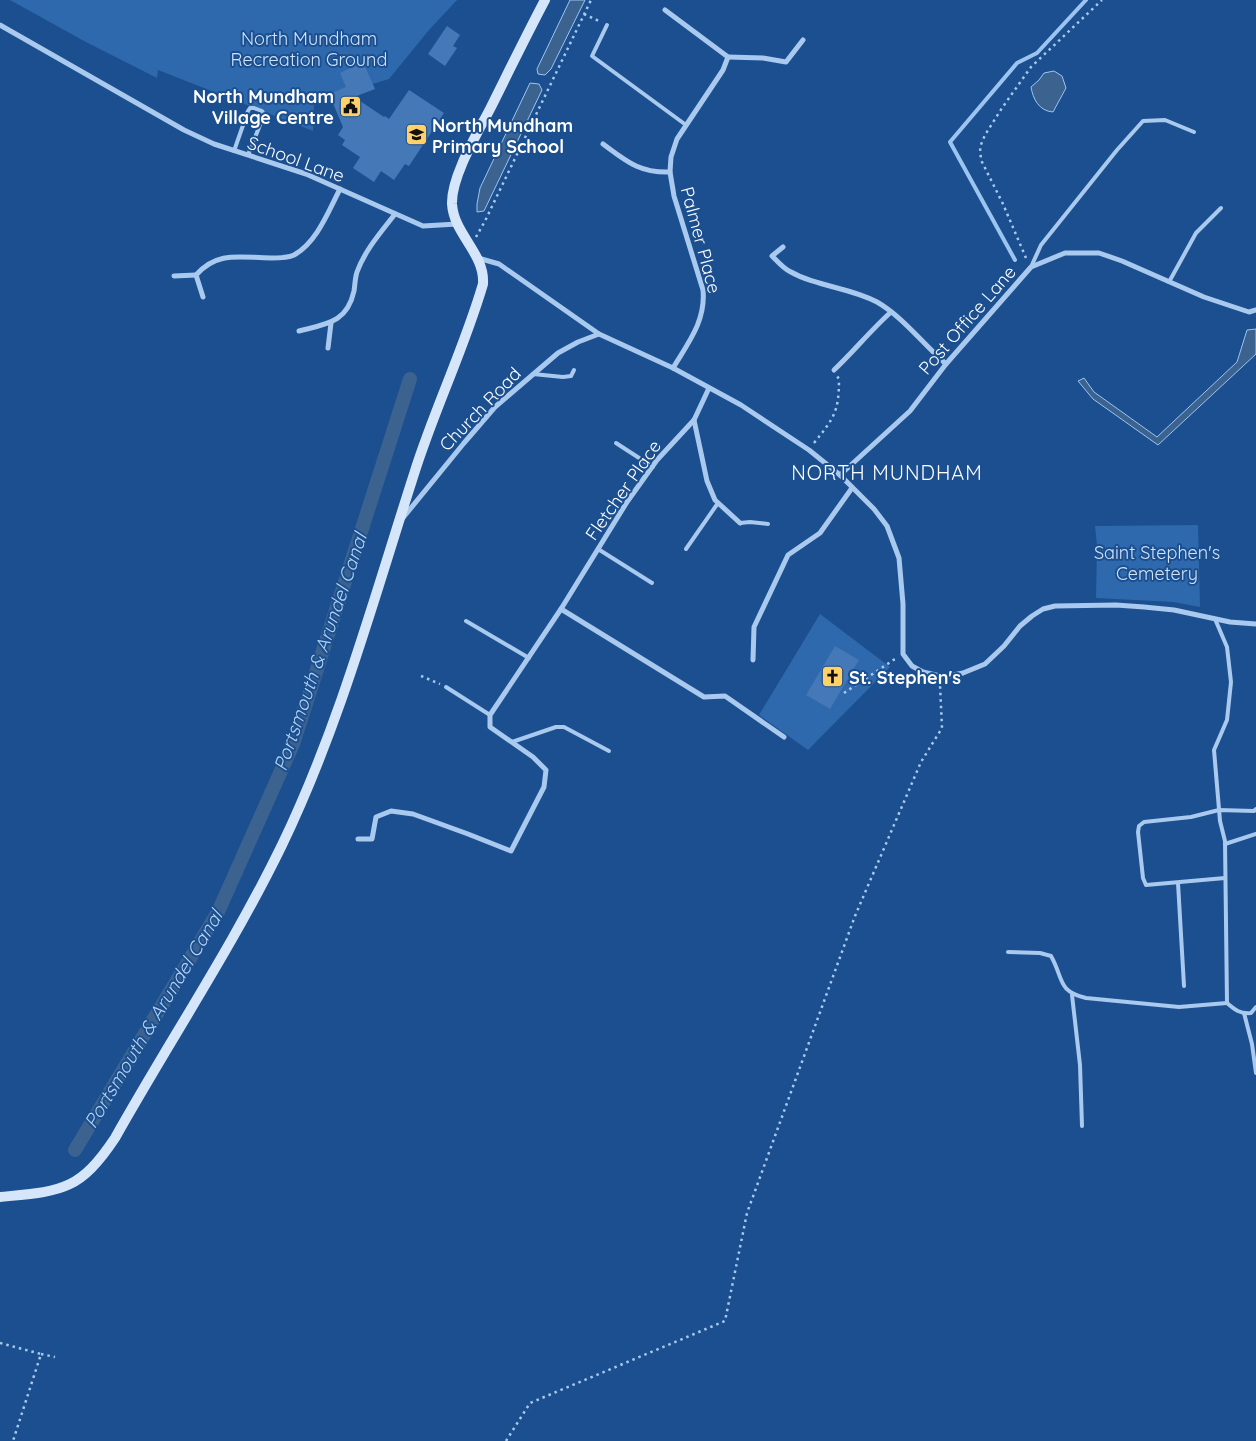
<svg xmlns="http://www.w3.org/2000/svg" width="1256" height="1441" font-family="Quicksand,sans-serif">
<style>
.green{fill:#2e69ad}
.water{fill:#3c6290;stroke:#9cc4f0}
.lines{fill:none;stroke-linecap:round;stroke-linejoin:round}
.stream{stroke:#9cc4f0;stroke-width:4}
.canal{stroke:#3c6290;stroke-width:14}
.building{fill:#4478b7}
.path{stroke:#a9c9ee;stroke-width:2.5;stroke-dasharray:2.5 4;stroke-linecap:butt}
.lane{stroke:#a9c9ee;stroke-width:4}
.street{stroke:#a9c9ee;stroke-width:5}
.secondary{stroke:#d6e6fa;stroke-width:10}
.labels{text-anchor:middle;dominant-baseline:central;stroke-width:4;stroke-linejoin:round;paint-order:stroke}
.park-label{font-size:18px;fill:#cfe3fa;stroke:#1b4f8f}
.poi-label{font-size:18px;font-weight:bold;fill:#fff;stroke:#1b4f8f;text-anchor:start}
.street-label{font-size:18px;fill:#fff;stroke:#1b4f8f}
.water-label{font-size:19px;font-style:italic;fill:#b5d3f5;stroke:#1b4f8f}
.quarter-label{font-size:20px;letter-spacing:1px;fill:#fff;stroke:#1b4f8f}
</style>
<rect width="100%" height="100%" fill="#1b4f8f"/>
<!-- green -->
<g class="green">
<polygon points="10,0 457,0 429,30 389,79 314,102 313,131 158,70 157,78 84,41"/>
<polygon points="1198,525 1200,607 1174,602 1096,598 1097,546 1095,526"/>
<polygon points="820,614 890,667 808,750 759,715"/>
</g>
<!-- water -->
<g class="water">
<polygon points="570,0 585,0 551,69 545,75 538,74 537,69"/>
<path d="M 1054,71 L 1062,76 L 1066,88 L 1053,112 C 1039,111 1033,99 1031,87 L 1039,80 L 1044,73 Z"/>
<polygon points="530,83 539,84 542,90 484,211 477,212 477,204 480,188"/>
<polygon points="1256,329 1256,354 1158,445 1093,399 1078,381 1084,378 1094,392 1157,437 1237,362 1247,330"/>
</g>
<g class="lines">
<!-- stream -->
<polyline class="stream" points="1015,260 950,142 1017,63 1037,53 1086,0"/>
<!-- canal -->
<polyline class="canal" points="75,1150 218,912 293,744 410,379"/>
</g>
<!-- building -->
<g class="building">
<polygon points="447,26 460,35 453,46 457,48 445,66 428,54"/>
<polygon points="363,62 375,89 354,97 384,117 385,116 389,119 409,90 444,113 409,166 405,164 394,180 381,171 374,182 353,168 360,157 342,145 345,140 338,135 343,127 329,94 346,87 340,73"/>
<polygon points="835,646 859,660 830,709 806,695"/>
</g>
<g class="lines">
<!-- path -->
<g class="path">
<polyline points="584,14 599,21"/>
<polyline points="476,237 485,221 591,0"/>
<polyline points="1026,258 1003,204 981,160 980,147 985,135 1002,108 1031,67 1102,0"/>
<path d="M 814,443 C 834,418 839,412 839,379 L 837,376"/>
<polyline points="421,676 440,684"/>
<polyline points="844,693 895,659"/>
<polyline points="0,1343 41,1354 13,1441"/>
<polyline points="41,1354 55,1357"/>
<polyline points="506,1441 530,1403 725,1321 747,1213 855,916 921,762 942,728 940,685"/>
</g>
<!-- lane -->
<g class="lane">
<polyline points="607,25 592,56 686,125"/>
<polyline points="234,151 248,111 250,108 254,108 262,111 264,115 248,155"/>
<polyline points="1031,267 1041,245 1117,150 1143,121 1165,120 1194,132"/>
<polyline points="1169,282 1196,233 1221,208"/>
<polyline points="533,374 563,377 571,376 574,370"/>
<polyline points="616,443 653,467"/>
<polyline points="740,523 750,522 768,524"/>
<polyline points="598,549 652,583"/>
<polyline points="686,549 718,503"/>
<polyline points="466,621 529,658"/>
<polyline points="446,687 490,715"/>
<polyline points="512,742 556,727 564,727 609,751"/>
<polyline points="1225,844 1256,834"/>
<polyline points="1225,878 1146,885 1143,878 1138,832 1139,826 1144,822 1191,817 1219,810 1254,811 1256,809"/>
<polyline points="1178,883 1184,986"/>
<path d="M 1008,952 L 1040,953 L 1051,956 C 1064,979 1057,991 1086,998 L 1179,1007 L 1227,1003 L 1225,841 L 1220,821 L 1214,750 L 1227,720 L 1231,682 L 1227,647 L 1215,619"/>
<polyline points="1072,995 1080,1065 1082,1126"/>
<path d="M 1227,1003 C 1235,1010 1240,1014 1251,1013 L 1256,1007"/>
<polyline points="1244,1013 1252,1044 1256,1073"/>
</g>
<!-- street -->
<g class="street">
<path d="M 665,10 L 728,57 L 723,70 L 677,139 L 671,157 L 670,172 L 674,196 L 703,290 C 706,321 688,343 673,368"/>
<polyline points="0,25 184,130 214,144 306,174 423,226 457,224"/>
<polyline points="728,57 763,58 786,62 803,40"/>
<path d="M 603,144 C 626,161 639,173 670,172"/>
<path d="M 783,247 L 772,256 C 777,261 783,268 789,271 C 817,287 849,287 877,302 C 903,317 923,344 946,364"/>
<polyline points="478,258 499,264 599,334 673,368 741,405 809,450 840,475 874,509 887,526 899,558 903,604 903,654 912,666 923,672 940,676 949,676 963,673 985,664 1004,646 1020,626 1032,616 1043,609 1055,606 1116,605 1144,607 1174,610 1230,622 1256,624"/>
<polyline points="174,276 196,275"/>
<path d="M 203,297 L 196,275 C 218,250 242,258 271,258 C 278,258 288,258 294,255 C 317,242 328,212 340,189"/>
<path d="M 299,331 C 326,324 347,323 354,291 C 355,285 355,278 357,272 C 365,250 381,232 395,214"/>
<polyline points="328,348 331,323"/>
<path d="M 834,370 C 854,351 871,330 891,312"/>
<polyline points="694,420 707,481 715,500 740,523"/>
<polyline points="840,475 910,411 946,364 1031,267 1065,253 1099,253 1122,261 1204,297 1249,312 1256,310"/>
<polyline points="402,519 464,443 495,407 558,353 578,342 599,334"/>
<polyline points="561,609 704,697 725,696 784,737"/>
<polyline points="753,660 754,627 788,555 820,533 852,488"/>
<polyline points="358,839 372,839 376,817 391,811 413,814 468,834 511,851 544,787 546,770 533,757 490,727 490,715 561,609 627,502 657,460 694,420 709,388"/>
</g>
<!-- secondary -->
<path class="secondary" d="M 0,1197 C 61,1191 79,1192 115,1138 C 170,1040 233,946 282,845 C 339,727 374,598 414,474 C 434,410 464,349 483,284 C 485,253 454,235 452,204 C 451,177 477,134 490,109 C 508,73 526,36 545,0"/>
</g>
<!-- icons -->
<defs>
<symbol id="civic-square" viewBox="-11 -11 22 22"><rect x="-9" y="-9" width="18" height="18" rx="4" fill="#ffd166" stroke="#1b4f8f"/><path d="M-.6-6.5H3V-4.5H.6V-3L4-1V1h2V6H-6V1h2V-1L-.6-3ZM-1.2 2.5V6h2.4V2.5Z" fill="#111"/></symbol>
<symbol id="school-square" viewBox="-11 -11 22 22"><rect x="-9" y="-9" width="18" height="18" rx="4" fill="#ffd166" stroke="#1b4f8f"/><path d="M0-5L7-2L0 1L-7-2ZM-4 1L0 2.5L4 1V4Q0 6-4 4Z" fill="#111"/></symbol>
<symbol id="church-square" viewBox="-11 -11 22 22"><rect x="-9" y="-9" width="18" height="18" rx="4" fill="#ffd166" stroke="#1b4f8f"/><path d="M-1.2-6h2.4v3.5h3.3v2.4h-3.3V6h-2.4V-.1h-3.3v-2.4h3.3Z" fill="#111"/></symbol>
</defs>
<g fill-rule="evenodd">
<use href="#civic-square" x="338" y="94" width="25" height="25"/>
<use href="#school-square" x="404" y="122" width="25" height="25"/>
<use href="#church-square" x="820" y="664" width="25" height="25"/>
</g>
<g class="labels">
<!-- park labels -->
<g class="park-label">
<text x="309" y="38">North Mundham<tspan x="309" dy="21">Recreation Ground</tspan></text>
<text x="1157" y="552">Saint Stephen's<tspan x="1157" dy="21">Cemetery</tspan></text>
</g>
<!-- poi labels -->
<g class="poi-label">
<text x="334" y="96" text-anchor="end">North Mundham<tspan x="334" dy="21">Village Centre</tspan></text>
<text x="432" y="125">North Mundham<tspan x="432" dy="21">Primary School</tspan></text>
<text x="849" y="677">St. Stephen's</text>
</g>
<!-- street labels -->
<g class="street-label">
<text transform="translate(296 159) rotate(20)">School Lane</text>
<text transform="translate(701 240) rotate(75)">Palmer Place</text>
<text transform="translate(967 320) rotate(-49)">Post Office Lane</text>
<text transform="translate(480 409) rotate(-46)">Church Road</text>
<text transform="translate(623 490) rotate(-55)">Fletcher Place</text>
</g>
<!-- water labels -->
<g class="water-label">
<text transform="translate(320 652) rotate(-71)">Portsmouth &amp; Arundel Canal</text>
<text transform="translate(153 1019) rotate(-59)">Portsmouth &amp; Arundel Canal</text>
</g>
<!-- quarter labels -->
<g class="quarter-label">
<text x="887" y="472">NORTH MUNDHAM</text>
</g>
</g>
</svg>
